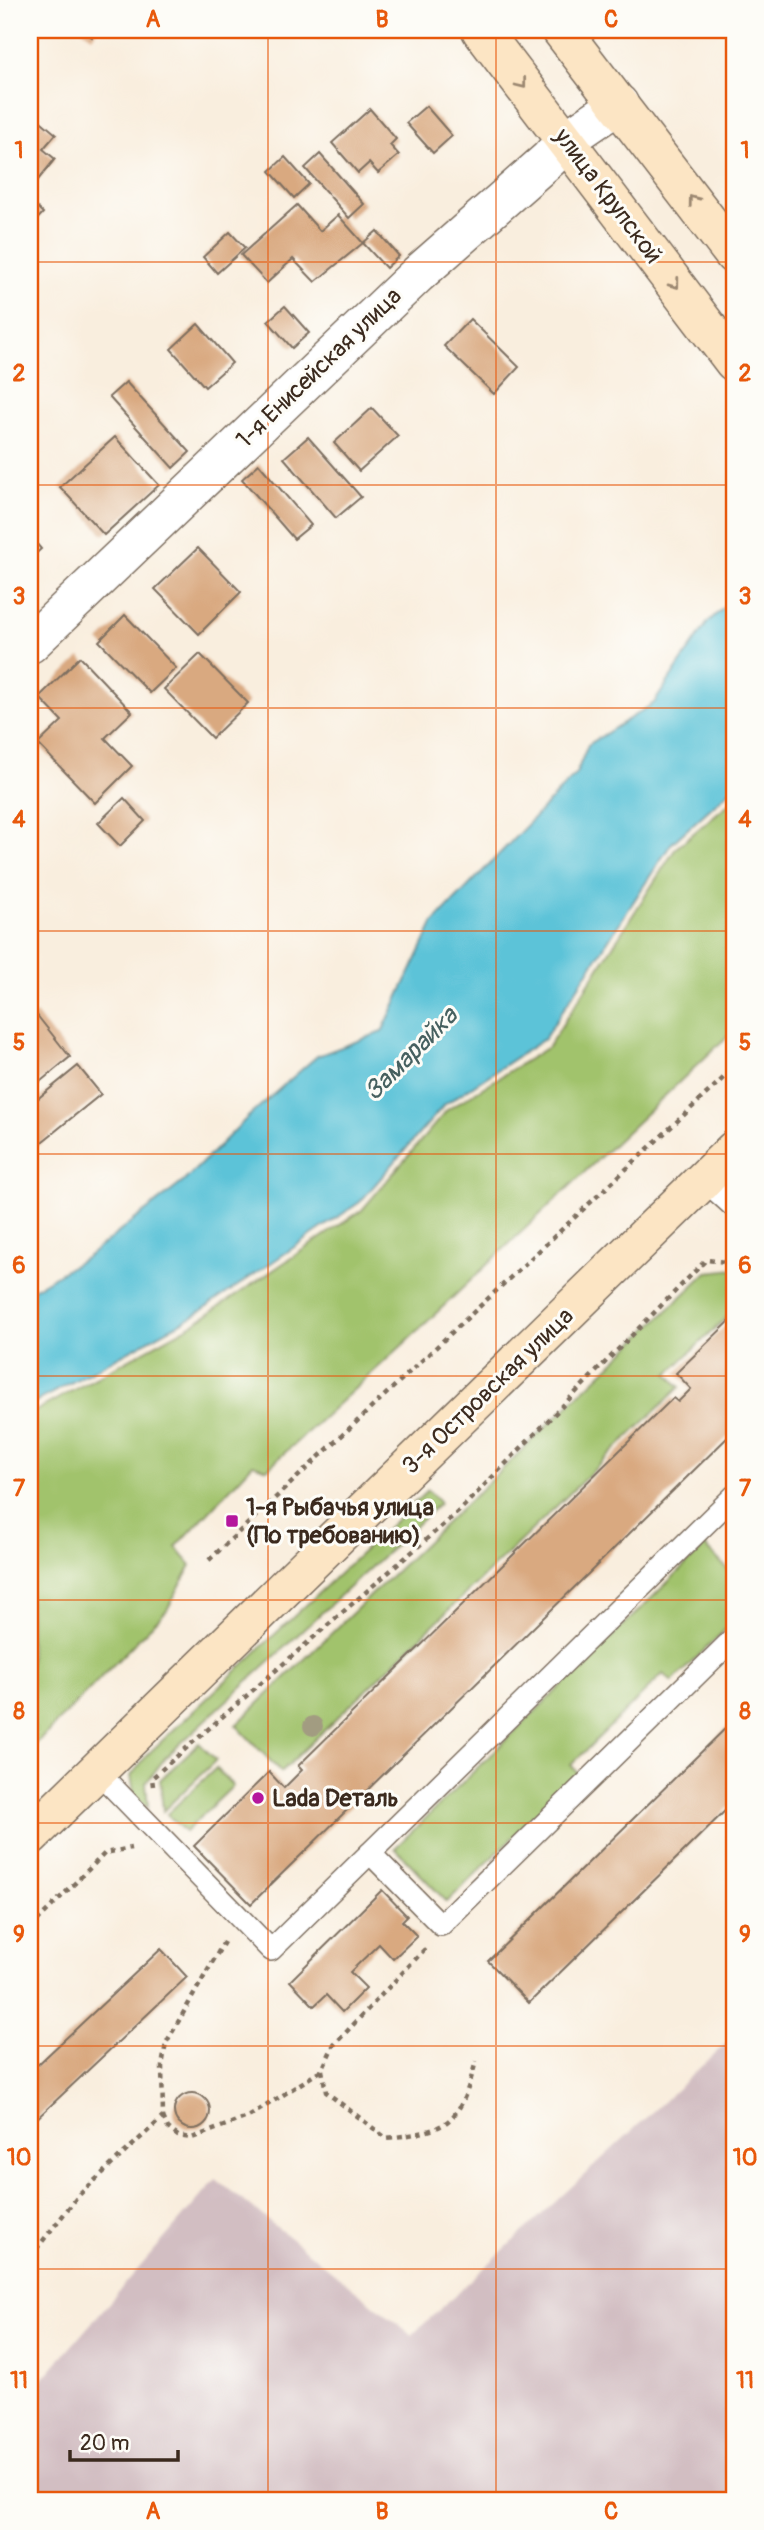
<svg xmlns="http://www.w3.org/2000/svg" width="764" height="2530" font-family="Pangolin,sans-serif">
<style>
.industrial{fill:#d2bec2}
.green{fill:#a1c36c;stroke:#6e7645;stroke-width:2}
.water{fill:#5bc3d8;stroke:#4b767b;stroke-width:2}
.building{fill:#d9a980}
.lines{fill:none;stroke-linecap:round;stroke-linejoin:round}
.lane-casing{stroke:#7e6f61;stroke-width:24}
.street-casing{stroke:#7e6f61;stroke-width:41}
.secondary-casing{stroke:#7e6f61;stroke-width:41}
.path{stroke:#7e6f61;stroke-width:4.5;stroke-dasharray:5 5;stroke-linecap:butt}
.lane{stroke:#fff;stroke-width:21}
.street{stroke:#fff;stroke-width:38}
.secondary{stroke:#fce5c4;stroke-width:38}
.tree{fill:#a29c81}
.oneway{stroke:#9c8871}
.grid{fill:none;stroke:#e8590c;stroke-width:2;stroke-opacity:0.55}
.poi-dot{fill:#b5179e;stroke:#fdfcf7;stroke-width:2.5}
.labels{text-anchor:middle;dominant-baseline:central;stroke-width:6;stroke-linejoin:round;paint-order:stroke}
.street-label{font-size:24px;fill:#3b2a1e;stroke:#fdfcf7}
.poi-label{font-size:24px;font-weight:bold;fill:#3b2a1e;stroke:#fdfcf7;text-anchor:start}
.water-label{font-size:26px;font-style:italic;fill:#46605f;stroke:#fdfcf7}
.neatline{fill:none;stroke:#e8590c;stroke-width:2.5}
.grid-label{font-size:23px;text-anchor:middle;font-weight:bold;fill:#e8590c}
</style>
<rect width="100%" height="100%" fill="#fdfcf7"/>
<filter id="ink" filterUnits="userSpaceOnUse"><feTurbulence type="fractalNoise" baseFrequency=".0143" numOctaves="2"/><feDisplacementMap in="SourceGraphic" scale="14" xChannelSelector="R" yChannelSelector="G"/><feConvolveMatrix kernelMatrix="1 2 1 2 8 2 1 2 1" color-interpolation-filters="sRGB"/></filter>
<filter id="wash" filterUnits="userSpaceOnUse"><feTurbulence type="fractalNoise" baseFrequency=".00686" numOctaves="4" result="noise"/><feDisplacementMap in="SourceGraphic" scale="28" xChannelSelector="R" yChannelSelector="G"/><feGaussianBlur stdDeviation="1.57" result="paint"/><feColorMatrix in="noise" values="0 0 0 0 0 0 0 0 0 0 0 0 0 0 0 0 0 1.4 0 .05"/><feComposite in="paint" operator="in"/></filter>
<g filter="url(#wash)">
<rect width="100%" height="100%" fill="#f9eede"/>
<!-- industrial -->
<polygon class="industrial" points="734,2036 734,2500 30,2500 30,2394 216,2179 412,2335"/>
<!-- green -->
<g class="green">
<polygon points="734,799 734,1030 408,1340 267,1469 253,1464 176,1547 191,1565 167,1610 30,1750 30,1414 195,1323 362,1210 447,1110 548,1047 676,848"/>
<polygon points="734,1269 734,1310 668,1374 680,1387 281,1772 236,1725 707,1272"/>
<polygon points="428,1490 440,1503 166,1757 146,1783 148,1807 135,1798 131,1776 148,1754"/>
<polygon points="705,1546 734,1576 734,1621 672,1682 663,1674 571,1765 578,1773 447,1902 395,1848"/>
<polygon points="199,1743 216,1760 163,1811 160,1780"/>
<polygon points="216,1768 233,1786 185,1832 167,1814"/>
</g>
<!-- water -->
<polygon class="water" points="734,593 734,787 671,844 544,1039 444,1105 360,1202 195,1315 30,1405 30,1291 87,1257 183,1182 250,1115 317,1056 382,1032 434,922 576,774 588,745 654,703 708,622 733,599"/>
<g id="blocks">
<!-- building -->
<g class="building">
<polygon points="82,30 97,30 92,37"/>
<polygon points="426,106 452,136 433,153 406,123"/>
<polygon points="370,109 396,139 390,145 399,155 378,173 369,163 358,173 332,143"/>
<polygon points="30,112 56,134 43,149 55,159 30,190"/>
<polygon points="320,154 364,204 349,218 305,168"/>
<polygon points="285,157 309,184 294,198 270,171"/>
<polygon points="30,201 43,213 30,227"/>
<polygon points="297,205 320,231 338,215 363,243 315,282 293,259 267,283 241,255"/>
<polygon points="377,231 399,256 386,268 363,243"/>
<polygon points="230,232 245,248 217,273 203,257"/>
<polygon points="285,306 309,333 292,348 268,321"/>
<polygon points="470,319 519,367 494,394 444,346"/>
<polygon points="198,324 232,363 205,387 171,349"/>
<polygon points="126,382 190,452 173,468 109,397"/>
<polygon points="372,408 398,436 359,471 334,443"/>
<polygon points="115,437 159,485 104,535 60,487"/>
<polygon points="308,437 361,497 336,518 284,458"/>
<polygon points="259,464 311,525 294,539 242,479"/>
<polygon points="30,536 41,549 30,559"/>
<polygon points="198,548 241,592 199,634 155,589"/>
<polygon points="125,615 176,668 150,693 99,641"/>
<polygon points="200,654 248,703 212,738 164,689"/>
<polygon points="80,657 132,712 105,738 132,766 95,803 38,744 62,721 39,697"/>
<polygon points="124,798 145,821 120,846 98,823"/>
<polygon points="36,1014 70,1057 30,1090 30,1019"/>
<polygon points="78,1066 101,1094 32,1150 30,1105"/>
<polygon points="734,1317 734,1431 251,1904 194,1846 269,1772 284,1788 302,1770 298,1766 673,1398 678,1402 691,1389 676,1373"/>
<polygon points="734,1720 734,1802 529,2003 488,1961"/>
<polygon points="382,1890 407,1916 402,1921 417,1936 393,1959 379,1944 350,1972 366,1988 342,2012 326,1995 314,2006 290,1981"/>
<polygon points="161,1949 187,1977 30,2125 30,2072"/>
<circle cx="192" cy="2111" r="18"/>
<polygon points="734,2489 734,2500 725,2500"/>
</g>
</g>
</g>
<g filter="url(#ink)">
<use href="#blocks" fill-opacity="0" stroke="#7e6f61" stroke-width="2"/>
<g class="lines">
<defs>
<g id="lane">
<polyline points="703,1179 734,1207"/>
<polyline points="95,1769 271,1950 734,1496"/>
<polyline points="370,1853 441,1925 734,1638"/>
</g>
<polyline id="street" points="30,644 418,274 549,159 566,140 619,104"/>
<g id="secondary">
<polyline points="481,30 734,362"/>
<polyline points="561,30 734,255"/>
<polyline points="30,1836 734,1150"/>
</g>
</defs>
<!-- lane casing -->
<use href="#lane" class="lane-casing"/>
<!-- street casing -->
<use href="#street" class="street-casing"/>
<!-- secondary casing -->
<use href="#secondary" class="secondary-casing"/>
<!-- path -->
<g class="path">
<polyline points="209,1560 734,1068"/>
<polyline points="153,1786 152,1778 459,1511 706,1260 728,1262 734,1258"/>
<polyline points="30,1928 105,1853 131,1848"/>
<path d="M 425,1949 L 333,2046 L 322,2070 L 326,2092 L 386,2138 C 450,2131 459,2124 476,2061"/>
<polyline points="163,2117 168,2128 178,2136 192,2138 250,2116 322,2070"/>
<polyline points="30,2257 79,2195 163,2117 162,2066 166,2043 224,1942"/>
</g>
<!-- lane -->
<use href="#lane" class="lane"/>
<!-- street -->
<use href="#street" class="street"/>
<!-- secondary -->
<use href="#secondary" class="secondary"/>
</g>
<!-- trees -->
<circle class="tree" cx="313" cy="1726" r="10"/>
<!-- one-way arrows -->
<defs><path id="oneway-chevron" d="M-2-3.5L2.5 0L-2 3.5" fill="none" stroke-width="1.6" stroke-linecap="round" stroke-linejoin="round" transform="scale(1.75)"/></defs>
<g class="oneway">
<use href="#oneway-chevron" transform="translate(522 84) rotate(52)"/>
<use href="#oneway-chevron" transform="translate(693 200) rotate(-127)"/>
<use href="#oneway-chevron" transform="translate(675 284) rotate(53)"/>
</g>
</g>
<!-- grid -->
<path class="grid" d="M 268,30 L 268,2500M 496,30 L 496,2500M 30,262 L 734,262M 30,485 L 734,485M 30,708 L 734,708M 30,931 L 734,931M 30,1154 L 734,1154M 30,1376 L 734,1376M 30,1600 L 734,1600M 30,1823 L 734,1823M 30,2046 L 734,2046M 30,2269 L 734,2269"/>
<!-- markers -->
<g class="poi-dot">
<rect x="225" y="1514" width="14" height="14" rx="3.5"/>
<circle cx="258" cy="1798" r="7"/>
</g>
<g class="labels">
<!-- street labels -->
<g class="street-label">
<text transform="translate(608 196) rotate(53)">улица Крупской</text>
<text transform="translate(319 368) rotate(-44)">1-я Енисейская улица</text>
<text transform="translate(488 1391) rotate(-44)">3-я Островская улица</text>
</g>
<!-- poi labels -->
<g class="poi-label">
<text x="246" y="1507">1-я Рыбачья улица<tspan x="246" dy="28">(По требованию)</tspan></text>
<text x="272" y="1798">Lada Dеталь</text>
</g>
<!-- water labels -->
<g class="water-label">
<text transform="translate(411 1054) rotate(-45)">Замарайка</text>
</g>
</g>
<!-- margin -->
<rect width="764" height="2530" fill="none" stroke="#fdfcf7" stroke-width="77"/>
<!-- scale -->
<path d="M70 2450v10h108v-10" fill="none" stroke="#3b2a1e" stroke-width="3.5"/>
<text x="80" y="2450" font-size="21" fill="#3b2a1e" stroke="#fdfcf7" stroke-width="5" paint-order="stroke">20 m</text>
<rect x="38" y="38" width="688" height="2454" class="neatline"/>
<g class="grid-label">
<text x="153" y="27">A</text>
<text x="382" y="27">B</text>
<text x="611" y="27">C</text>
<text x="19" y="158">1</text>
<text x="745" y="158">1</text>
<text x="19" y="381">2</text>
<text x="745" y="381">2</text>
<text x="19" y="604">3</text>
<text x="745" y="604">3</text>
<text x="19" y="827">4</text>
<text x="745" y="827">4</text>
<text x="19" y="1050">5</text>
<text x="745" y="1050">5</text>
<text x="19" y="1273">6</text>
<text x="745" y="1273">6</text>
<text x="19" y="1496">7</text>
<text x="745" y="1496">7</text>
<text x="19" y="1719">8</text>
<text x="745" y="1719">8</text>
<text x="19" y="1942">9</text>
<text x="745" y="1942">9</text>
<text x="19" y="2165">10</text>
<text x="745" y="2165">10</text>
<text x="19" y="2388">11</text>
<text x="745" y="2388">11</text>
<text x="153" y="2519">A</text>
<text x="382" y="2519">B</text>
<text x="611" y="2519">C</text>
</g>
</svg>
